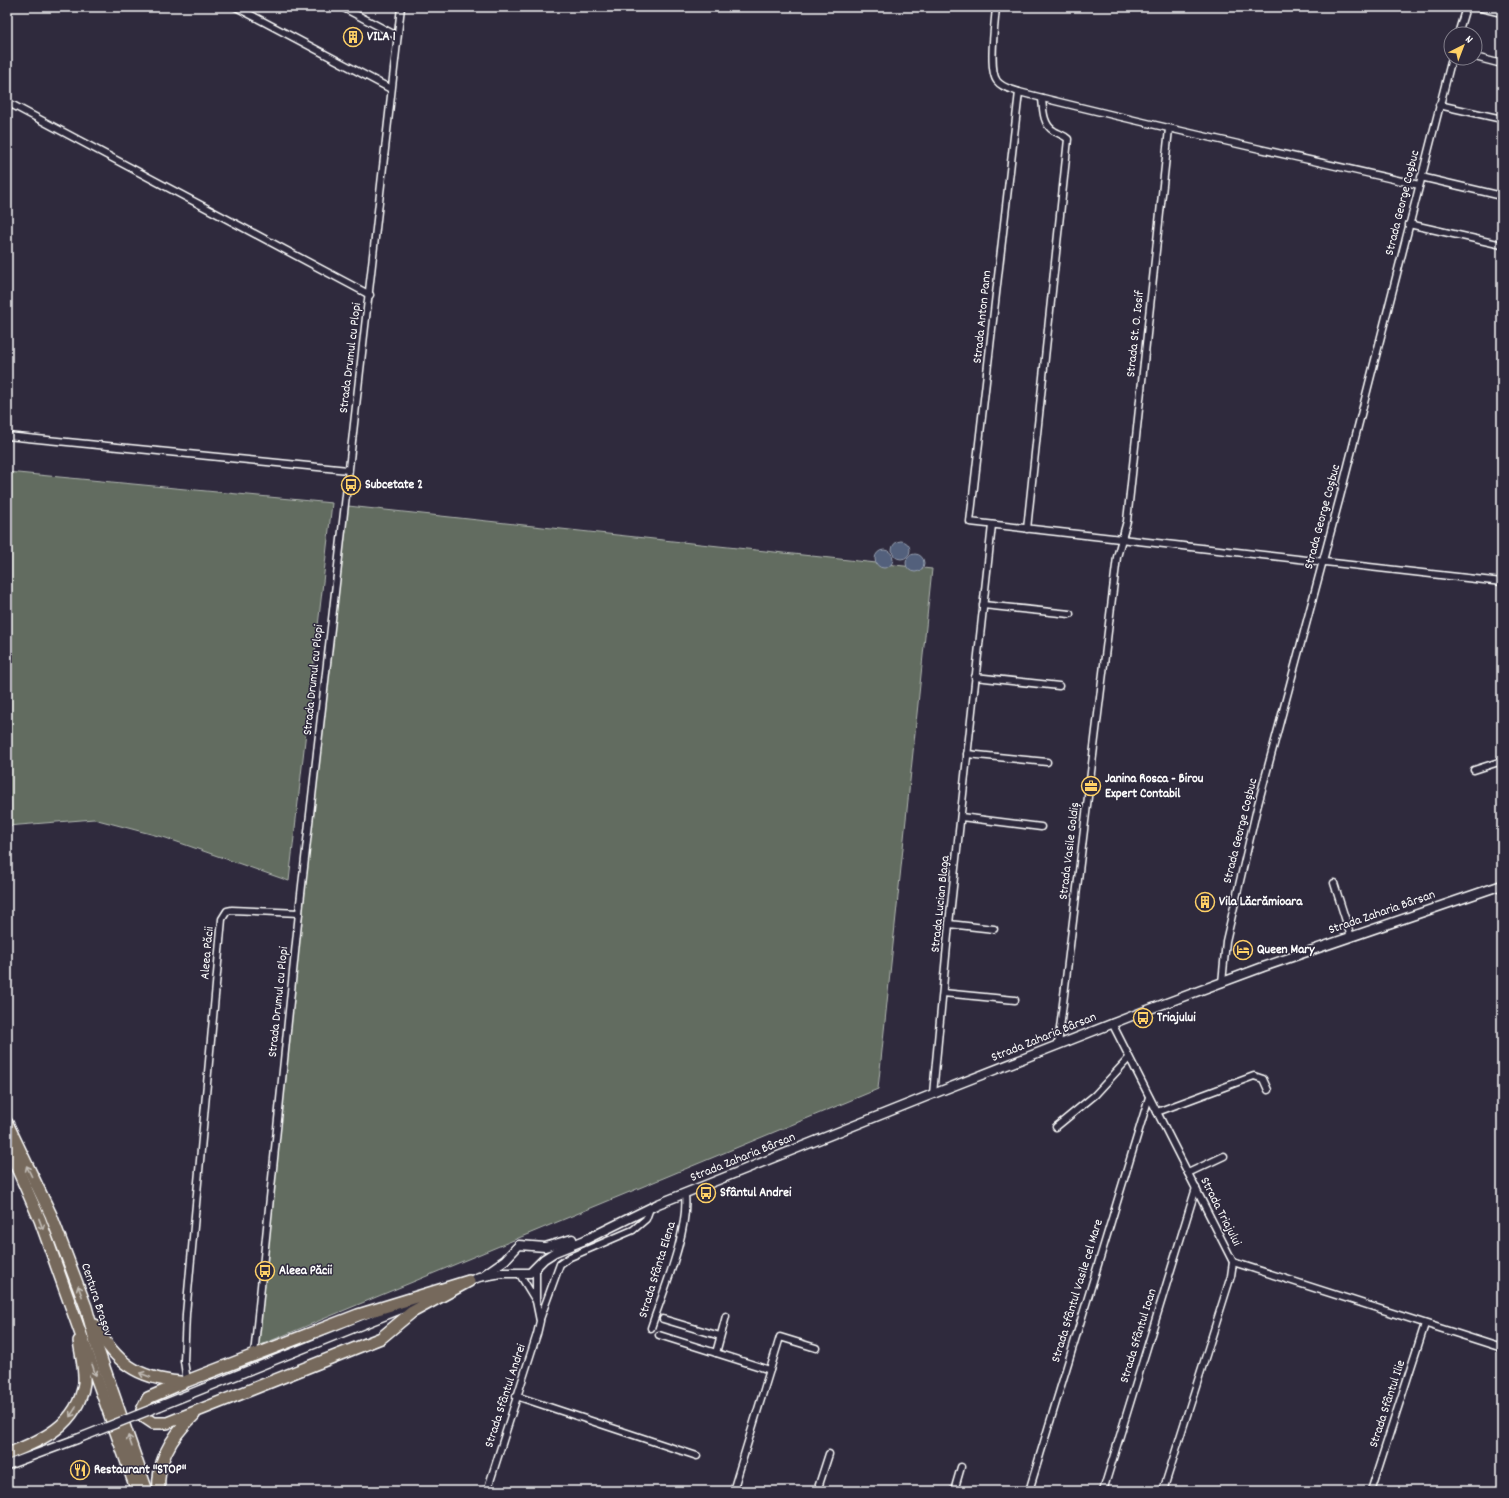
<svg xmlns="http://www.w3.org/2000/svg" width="1509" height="1498" font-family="Dekko,sans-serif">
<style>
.green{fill:#626c60;stroke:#b0b6b0}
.water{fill:#52607b;stroke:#97a0b0}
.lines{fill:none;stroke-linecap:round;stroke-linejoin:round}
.street-casing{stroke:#fff;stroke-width:9}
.secondary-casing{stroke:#fff;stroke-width:11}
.highway-casing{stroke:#fff;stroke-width:14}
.street{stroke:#2f2a3d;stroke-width:6}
.secondary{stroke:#2f2a3d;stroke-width:8}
.highway{stroke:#76695c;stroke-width:11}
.secondary-bridge-casing{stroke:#fff;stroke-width:11;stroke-linecap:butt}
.secondary-bridge{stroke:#2f2a3d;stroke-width:8}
.oneway{stroke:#c1bcb6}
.labels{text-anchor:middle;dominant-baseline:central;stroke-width:3;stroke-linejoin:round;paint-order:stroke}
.poi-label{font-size:13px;font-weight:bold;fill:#fff;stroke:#2f2a3d;text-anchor:start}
.street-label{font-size:13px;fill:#fff;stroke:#2f2a3d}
</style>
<rect width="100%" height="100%" fill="#2f2a3d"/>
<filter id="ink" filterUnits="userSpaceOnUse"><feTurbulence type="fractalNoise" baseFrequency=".025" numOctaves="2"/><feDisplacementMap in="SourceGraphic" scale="8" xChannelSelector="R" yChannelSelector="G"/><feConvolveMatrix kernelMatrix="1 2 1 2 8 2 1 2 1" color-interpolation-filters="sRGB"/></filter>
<g filter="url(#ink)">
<!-- green -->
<g class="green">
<polygon points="7,472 332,503 289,881 166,838 94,819 7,826"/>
<polygon points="348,506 932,569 878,1089 251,1349"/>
</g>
<!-- water -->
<g class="water">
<circle cx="901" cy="550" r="9"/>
<circle cx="884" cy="559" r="9"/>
<circle cx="915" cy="563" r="9"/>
</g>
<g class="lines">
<defs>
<g id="street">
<polyline points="236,7 391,89"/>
<polyline points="342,7 397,36"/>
<path d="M 996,7 C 995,23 988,70 997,81 C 1002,88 1012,89 1019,92 C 1152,126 1285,154 1419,185"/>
<polyline points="1477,7 1502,13"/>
<polyline points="1458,34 1466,7"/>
<polyline points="1475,57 1502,64"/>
<polyline points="1019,92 970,522 1502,582"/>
<polyline points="7,102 370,295"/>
<polyline points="1439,105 1502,119"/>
<polyline points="1421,177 1502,196"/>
<polyline points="1409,224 1502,245"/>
<polyline points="7,436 348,470"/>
<path d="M 1027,529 L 1068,139 C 1064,135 1059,134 1054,131 C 1043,125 1043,109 1042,98"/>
<polyline points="983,605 1070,614"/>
<polyline points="975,677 1059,686"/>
<polyline points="967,754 1047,762"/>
<polyline points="1474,770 1502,761"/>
<polyline points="961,817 1041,827"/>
<polyline points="1334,883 1351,937"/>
<polyline points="949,924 994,929"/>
<polyline points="1222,983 1226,941 1257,808 1340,497 1452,58"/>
<polyline points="943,993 1015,1000"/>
<polyline points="1112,1023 1233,1262 1231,1276 1163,1491"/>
<polyline points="1058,1045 1117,557 1127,521 1169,129"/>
<polyline points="933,1094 949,924 992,525"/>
<polyline points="1157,1112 1254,1076 1263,1079 1268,1090"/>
<polyline points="1056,1127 1095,1095 1129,1058"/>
<polyline points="1188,1173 1224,1156"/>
<polyline points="1233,1262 1502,1348"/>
<polyline points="519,1273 536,1301"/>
<polyline points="540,1319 560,1264 570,1257 633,1230 646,1219 650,1208"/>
<polyline points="663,1319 720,1336"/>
<path d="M 651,1328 C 663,1292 689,1231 685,1195"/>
<polyline points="659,1335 770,1370"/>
<polyline points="716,1353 726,1316"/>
<polyline points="254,1355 300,903 401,7"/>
<polyline points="187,1381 184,1361 186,1314 222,919 227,911 232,910 299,913"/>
<polyline points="516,1396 697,1456"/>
<polyline points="487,1489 495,1491"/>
<polyline points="487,1491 537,1334 540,1321 536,1301 536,1269"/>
<polyline points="733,1491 780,1337 816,1348"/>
<polyline points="817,1491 829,1454"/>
<polyline points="954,1491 961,1467"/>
<polyline points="1029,1491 1149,1097"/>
<polyline points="1103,1491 1196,1188"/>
<polyline points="1371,1491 1425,1324"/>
</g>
<g id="secondary">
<polyline points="485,1274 505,1260 519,1245 545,1247 572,1239"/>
<polyline points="465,1283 479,1277 501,1273 530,1273 544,1259 555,1252 585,1240 658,1204 933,1094 1142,1012 1263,967 1502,885"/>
<polyline points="160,1406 421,1301"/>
<polyline points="7,1465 77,1439"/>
</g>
<g id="highway">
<polyline points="7,1123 51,1215 86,1307 97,1347 147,1491"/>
<polyline points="7,1145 40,1220 137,1491"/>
<polygon points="469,1281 412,1312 381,1338 167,1423 153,1423 144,1417 142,1410 148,1398 187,1381 358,1315"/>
<path d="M 95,1325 C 116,1363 137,1378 180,1382"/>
<path d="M 7,1454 C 41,1441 78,1425 84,1383 C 85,1370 81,1354 79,1341"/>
<path d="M 159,1491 C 156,1460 173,1435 194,1415"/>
</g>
</defs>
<!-- street casing -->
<use href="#street" class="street-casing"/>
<!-- secondary casing -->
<use href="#secondary" class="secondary-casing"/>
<!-- highway casing -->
<use href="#highway" class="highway-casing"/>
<!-- street -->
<use href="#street" class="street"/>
<!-- secondary -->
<use href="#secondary" class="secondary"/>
<!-- highway -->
<use href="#highway" class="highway"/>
<defs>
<polyline id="secondary-bridge" points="77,1439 160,1406"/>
</defs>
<!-- secondary-bridge casing -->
<use href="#secondary-bridge" class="secondary-bridge-casing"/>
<!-- secondary-bridge -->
<use href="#secondary-bridge" class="secondary-bridge"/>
</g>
<!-- one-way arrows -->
<defs><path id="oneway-shaft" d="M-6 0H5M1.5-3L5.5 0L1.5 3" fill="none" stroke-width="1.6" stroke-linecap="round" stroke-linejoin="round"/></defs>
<g class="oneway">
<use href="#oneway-shaft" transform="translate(29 1171) rotate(-116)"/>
<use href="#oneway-shaft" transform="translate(41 1224) rotate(69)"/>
<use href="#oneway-shaft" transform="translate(80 1291) rotate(-111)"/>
<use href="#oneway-shaft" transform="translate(94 1370) rotate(71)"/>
<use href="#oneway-shaft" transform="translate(145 1375) rotate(-159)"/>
<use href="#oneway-shaft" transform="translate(73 1412) rotate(123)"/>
<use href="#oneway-shaft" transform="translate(130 1441) rotate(-109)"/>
</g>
</g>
<!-- icons -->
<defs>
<symbol id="building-ring" viewBox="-11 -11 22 22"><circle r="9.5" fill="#2f2a3d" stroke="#ffd166" stroke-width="1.5"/><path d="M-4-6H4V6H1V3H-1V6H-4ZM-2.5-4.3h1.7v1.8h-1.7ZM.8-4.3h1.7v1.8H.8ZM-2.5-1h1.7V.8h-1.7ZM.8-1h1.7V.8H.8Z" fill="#ffd166"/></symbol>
<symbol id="bus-ring" viewBox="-11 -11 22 22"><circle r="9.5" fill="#2f2a3d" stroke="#ffd166" stroke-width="1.5"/><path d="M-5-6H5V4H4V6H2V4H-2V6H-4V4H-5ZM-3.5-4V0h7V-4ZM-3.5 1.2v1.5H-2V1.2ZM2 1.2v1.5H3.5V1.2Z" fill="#ffd166"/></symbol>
<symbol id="office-ring" viewBox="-11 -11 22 22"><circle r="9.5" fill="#2f2a3d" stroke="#ffd166" stroke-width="1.5"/><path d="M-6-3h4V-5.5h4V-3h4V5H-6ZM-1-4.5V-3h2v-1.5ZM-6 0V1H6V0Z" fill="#ffd166"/></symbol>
<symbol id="hotel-ring" viewBox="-11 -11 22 22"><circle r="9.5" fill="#2f2a3d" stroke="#ffd166" stroke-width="1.5"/><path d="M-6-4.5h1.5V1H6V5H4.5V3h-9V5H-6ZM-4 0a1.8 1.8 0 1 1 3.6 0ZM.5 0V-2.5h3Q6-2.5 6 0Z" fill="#ffd166"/></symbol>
<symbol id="restaurant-ring" viewBox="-11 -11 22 22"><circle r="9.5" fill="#2f2a3d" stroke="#ffd166" stroke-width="1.5"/><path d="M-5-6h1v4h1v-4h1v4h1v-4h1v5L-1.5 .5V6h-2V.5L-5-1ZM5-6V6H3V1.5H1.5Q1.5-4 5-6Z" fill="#ffd166"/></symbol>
</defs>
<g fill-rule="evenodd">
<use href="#building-ring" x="342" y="26" width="22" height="22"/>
<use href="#bus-ring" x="340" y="474" width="22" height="22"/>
<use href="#office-ring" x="1080" y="775" width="22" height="22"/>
<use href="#building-ring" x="1194" y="891" width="22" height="22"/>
<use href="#hotel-ring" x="1232" y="939" width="22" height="22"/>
<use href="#bus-ring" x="1132" y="1007" width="22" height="22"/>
<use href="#bus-ring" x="695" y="1182" width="22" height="22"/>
<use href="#bus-ring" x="254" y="1260" width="22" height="22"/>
<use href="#restaurant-ring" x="69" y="1459" width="22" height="22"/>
</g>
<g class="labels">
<!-- poi labels -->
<g class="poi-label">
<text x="367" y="37">VILA 1</text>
<text x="365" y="485">Subcetate 2</text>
<text x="1105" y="779">Janina Rosca - Birou<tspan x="1105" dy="15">Expert Contabil</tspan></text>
<text x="1219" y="902">Vila Lăcrămioara</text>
<text x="1257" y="950">Queen Mary</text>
<text x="1157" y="1018">Triajului</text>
<text x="720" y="1193">Sfântul Andrei</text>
<text x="279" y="1271">Aleea Păcii</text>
<text x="94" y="1470">Restaurant "STOP"</text>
</g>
<!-- street labels -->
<g class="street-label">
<text transform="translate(1403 203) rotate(-76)">Strada George Coșbuc</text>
<text transform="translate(983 317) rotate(-84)">Strada Anton Pann</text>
<text transform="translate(1136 334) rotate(-84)">Strada St. O. Iosif</text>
<text transform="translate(351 358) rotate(-83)">Strada Drumul cu Plopi</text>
<text transform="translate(1323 517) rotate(-75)">Strada George Coșbuc</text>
<text transform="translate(314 680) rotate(-84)">Strada Drumul cu Plopi</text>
<text transform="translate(1241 831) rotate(-76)">Strada George Coșbuc</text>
<text transform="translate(1070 851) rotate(-83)">Strada Vasile Goldiș</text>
<text transform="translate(941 904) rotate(-84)">Strada Lucian Blaga</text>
<text transform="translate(1382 913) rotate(-19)">Strada Zaharia Bârsan</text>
<text transform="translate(208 953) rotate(-85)">Aleea Păcii</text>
<text transform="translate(279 1002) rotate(-84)">Strada Drumul cu Plopi</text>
<text transform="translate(1044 1038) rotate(-22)">Strada Zaharia Bârsan</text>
<text transform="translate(743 1158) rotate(-22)">Strada Zaharia Bârsan</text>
<text transform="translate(1220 1212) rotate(63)">Strada Triajului</text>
<text transform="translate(658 1270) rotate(-73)">Strada Sfânta Elena</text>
<text transform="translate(1078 1291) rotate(-73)">Strada Sfântul Vasile cel Mare</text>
<text transform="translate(96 1300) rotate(72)">Centura Brașov</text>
<text transform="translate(1139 1336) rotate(-73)">Strada Sfântul Ioan</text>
<text transform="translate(506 1396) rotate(-72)">Strada Sfântul Andrei</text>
<text transform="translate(1388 1404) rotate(-72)">Strada Sfântul Ilie</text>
</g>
</g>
<!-- margin -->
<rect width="1509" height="1498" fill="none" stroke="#2f2a3d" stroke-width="24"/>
<rect x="12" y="12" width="1485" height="1474" fill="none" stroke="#fff" stroke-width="1.5" filter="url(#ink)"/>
<!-- north arrow -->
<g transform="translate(1463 46) rotate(42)"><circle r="19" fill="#2f2a3d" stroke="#827f8b"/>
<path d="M0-3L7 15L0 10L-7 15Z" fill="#ffd166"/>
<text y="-6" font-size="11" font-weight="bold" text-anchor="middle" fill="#ffffff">N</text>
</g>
</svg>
